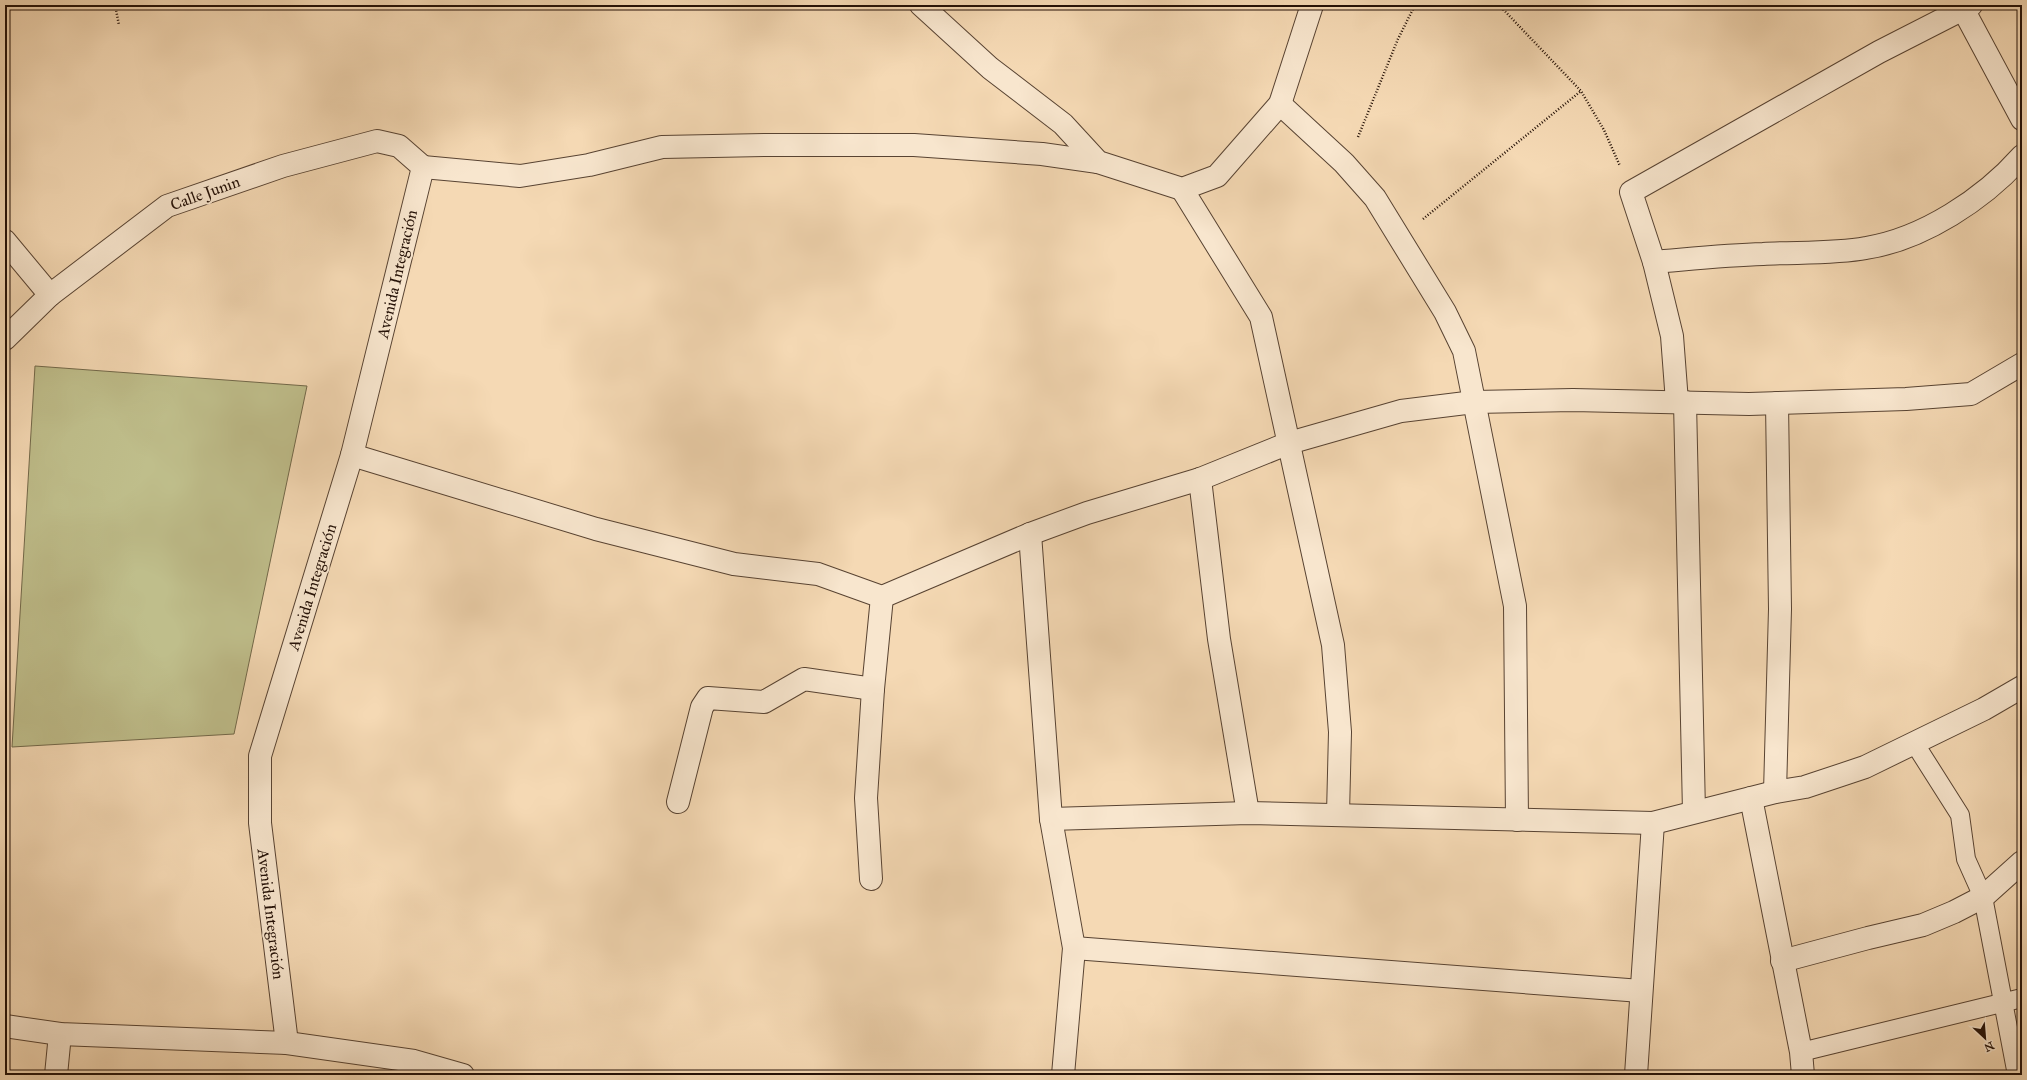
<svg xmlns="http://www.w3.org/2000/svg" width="2027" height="1080" font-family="'IM FELL Great Primer',serif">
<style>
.green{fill:#bfbe8b;stroke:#726849}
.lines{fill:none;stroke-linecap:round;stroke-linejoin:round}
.service-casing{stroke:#584332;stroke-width:20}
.minor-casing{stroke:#584332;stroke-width:24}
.path{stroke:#241107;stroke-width:2.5;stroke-dasharray:1 2;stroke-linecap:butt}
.service{stroke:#f8e6ce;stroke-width:18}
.minor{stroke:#f8e6ce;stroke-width:22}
.labels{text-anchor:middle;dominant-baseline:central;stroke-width:4;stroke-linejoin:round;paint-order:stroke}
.street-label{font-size:16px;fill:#241107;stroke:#f8e6ce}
</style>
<rect width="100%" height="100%" fill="#f5d9b4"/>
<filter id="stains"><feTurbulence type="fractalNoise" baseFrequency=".005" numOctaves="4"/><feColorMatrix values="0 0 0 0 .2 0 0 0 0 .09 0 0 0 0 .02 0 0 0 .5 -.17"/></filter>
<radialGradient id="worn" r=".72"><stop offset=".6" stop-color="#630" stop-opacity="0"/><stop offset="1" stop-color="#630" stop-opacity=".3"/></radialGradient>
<!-- green -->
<polygon class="green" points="35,366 307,386 234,734 12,747"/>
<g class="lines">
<defs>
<g id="service">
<polyline points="1915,744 1960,815 1966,859 1983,897 2017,1075"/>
<polyline points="1801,1052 2022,998"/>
</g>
<g id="minor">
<polyline points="921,5 990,68 1063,124 1098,162 1182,189 1217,176 1280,104 1312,5"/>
<polyline points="1963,9 2022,119"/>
<polyline points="1280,104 1344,163 1375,198 1445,312 1464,351 1515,606 1517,820"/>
<polyline points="423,167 520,176 589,165 662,147 764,145 914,145 1042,154 1098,162"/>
<polyline points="1182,189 1261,317 1333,645 1340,732 1338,814"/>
<polyline points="5,241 50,295"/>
<path d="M 1654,262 C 1690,259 1727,255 1763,254 C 1795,252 1834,254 1866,248 C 1923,239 1984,199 2022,156"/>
<polyline points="5,339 50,295 167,206 283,166 377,141 399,146 423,167 352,455 260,756 260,823 287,1043"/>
<polyline points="1677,402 1672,336 1654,262 1631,192 1879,52 1971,5"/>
<polyline points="1685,402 1694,812"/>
<polyline points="352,455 596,529 734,564 818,574 882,597 1030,534 1087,513 1200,479 1289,443 1401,411 1474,402 1573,400 1749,404 1906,399 1971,394 2022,364"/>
<polyline points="1200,479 1219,639 1248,813"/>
<polyline points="1030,534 1051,819 1074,948 1063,1075"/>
<polyline points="1775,792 1780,609 1777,403"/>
<polyline points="1751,798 1801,1052 1803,1075"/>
<polyline points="678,802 702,707 708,698 764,702 804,679 873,689"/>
<polyline points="1051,819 1248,813 1653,823 1775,792 1805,787 1865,767 1984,709 2022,687"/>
<polyline points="871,879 866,798 873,689 882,597"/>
<polyline points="1074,948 1641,991"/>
<polyline points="1782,961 1868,938 1923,925 1954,912 1983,897 2022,862"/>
<polyline points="5,1026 60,1034 287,1043 414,1061 463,1075"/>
<polyline points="56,1075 60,1034"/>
<polyline points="1636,1075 1653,823"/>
</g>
</defs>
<!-- service casing -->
<use href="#service" class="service-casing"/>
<!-- minor casing -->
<use href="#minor" class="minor-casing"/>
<!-- path -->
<g class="path">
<polyline points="115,5 119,25"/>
<polyline points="1499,5 1581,91 1604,130 1620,166"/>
<polyline points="1358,137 1398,39 1415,5"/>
<polyline points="1423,219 1581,91"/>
</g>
<!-- service -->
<use href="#service" class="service"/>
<!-- minor -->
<use href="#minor" class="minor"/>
</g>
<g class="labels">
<!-- street labels -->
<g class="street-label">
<text transform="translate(205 193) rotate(-20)">Calle Junin</text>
<text transform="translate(397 274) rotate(-77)">Avenida Integración</text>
<text transform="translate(312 587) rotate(-73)">Avenida Integración</text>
<text transform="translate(271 914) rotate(83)">Avenida Integración</text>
</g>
</g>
<!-- margin -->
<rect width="2027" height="1080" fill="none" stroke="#f5d9b4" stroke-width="20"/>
<rect x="6" y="6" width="2015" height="1068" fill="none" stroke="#241107" stroke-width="2"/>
<rect x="10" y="10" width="2007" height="1060" fill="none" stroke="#241107"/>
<!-- north arrow -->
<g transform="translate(1985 1038) rotate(154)" stroke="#f8e6ce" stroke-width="3" paint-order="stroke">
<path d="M0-3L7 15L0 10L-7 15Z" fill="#241107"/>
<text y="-6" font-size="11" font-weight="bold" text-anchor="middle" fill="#241107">N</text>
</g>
<rect width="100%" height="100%" filter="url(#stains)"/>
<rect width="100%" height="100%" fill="url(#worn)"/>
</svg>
